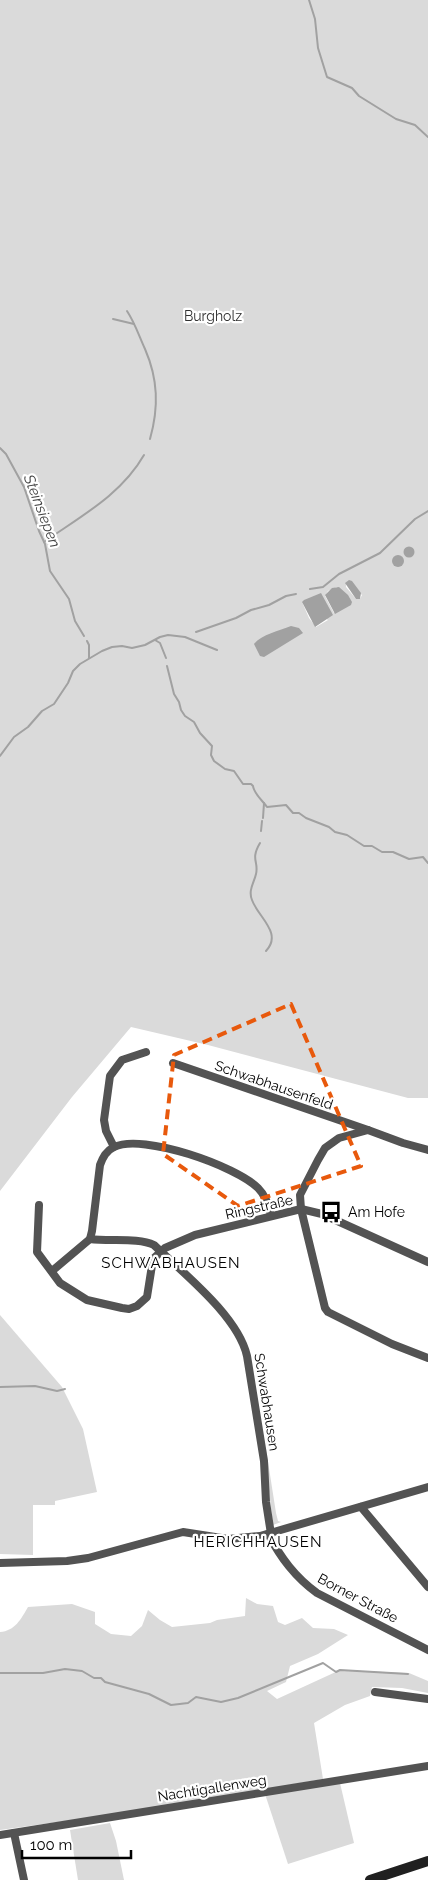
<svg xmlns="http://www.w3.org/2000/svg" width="428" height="1880" viewBox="0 0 428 1880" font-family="Raleway,sans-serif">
	<rect width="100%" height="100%" fill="#fff"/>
	<g fill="#dadada" fill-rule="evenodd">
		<path d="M0 0H428V1098H408L208 1045 131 1027 72 1097 0 1191ZM346 582 362 595 360 599H356L346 587ZM337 587 334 613 325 596 328 591ZM302 602 328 620 316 627 309 618Z"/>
		<polygon points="0,1315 62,1387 83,1429 97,1492 55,1501 55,1505 33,1505 33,1555 0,1554"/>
		<polygon points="264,1449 266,1449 276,1513 278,1521 281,1522 273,1525"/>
		<path d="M246 1598 257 1604 273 1606 278 1622 285 1625 302 1618 313 1628 334 1629 348 1635 318 1654 290 1666 286 1682 267 1691 277 1699 340 1670 409 1673 428 1681V1693L402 1688 372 1687 370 1696 345 1705 314 1723 323 1779 145 1810 0 1830V1632C15 1631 21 1619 28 1607L72 1604 95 1612V1624L111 1634 131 1636 142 1626 148 1610 160 1620 172 1627 210 1623 217 1620 245 1616Z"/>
		<polygon points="340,1783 354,1843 288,1864 265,1794"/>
		<polygon points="110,1823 116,1841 124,1880 78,1880 70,1830"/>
	</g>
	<g fill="#a1a1a1">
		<circle cx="409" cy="552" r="5.5"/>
		<circle cx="398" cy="561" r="6"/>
		<polygon points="349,580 352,581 361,593 360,599 356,599 345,583"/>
		<polygon points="339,587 348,595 352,602 351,605 335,614 325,595 332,588"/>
		<polygon points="321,593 333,615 315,627 302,602 304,600"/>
		<path d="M291 626 299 628 303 633 264 657 260 656 254 644C262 634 279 631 291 626Z"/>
	</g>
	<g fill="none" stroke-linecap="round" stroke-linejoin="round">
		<g stroke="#a1a1a1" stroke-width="2">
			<polyline points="309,0 315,19 318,48 327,77 352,88 359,96 396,119 415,125 428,137"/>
			<path d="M127 311C135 323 139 336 145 349 158 379 159 407 150 439"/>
			<polyline points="113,319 134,324"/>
			<polyline points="0,448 6,454 24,487 39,531 45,544 50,571 69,599 75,621 84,636"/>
			<path d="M44 542C81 516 121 495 144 455"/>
			<polyline points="310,589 323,587 339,574 380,553 415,519 428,511"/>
			<polyline points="196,632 236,618 251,610 269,605 286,596 296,594"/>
			<polyline points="155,640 160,643 166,658"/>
			<polyline points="87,641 89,645 89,658"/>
			<path d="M167 666 174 694 179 702 181 710 185 716 194 722 200 733 212 746 211 755 214 761 225 769 234 771 243 784H251L253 786C254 794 263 801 267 807L286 805 293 813H299L306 818 329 827 335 832 347 835 364 846H372L382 852H393L409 859 423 857 428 863"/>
			<polyline points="0,756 14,737 28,727 42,711 54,704 68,683 73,671 80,664 102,651 112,647 122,646 132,648 145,645 160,637 168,635 185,637 217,650"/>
			<polyline points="263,818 264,803"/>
			<polyline points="261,831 262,821"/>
			<path d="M260 843C250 860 259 861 256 874 254 883 248 890 252 900 258 917 283 933 266 951"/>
			<polyline points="0,1387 35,1386 57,1391 65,1389"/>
			<polyline points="0,1673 43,1673 65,1669 82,1671 94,1678 101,1678 105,1682 149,1694 171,1705 188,1703 196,1697 221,1702 238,1698 323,1663 336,1672 340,1670 408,1674"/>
		</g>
		<g stroke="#535353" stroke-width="8">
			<polyline points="173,1063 368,1130"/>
			<polyline points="114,1147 106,1131 104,1120 110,1076 122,1060 146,1052"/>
			<polyline points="428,1150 403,1143 368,1130 339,1138 325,1148 318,1160 300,1195 301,1209 325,1308 328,1312 392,1344 428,1358"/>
			<polyline points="39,1205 37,1252 60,1283 87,1300 122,1308 129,1309 137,1306 147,1297 153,1259 165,1248 195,1235 301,1209 322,1214 428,1262"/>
			<path d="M90 1239C109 1242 138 1237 154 1245 183 1273 238 1316 247 1356L264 1461 266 1502 271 1534"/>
			<path d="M52 1271 90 1239 92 1231 100 1165C103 1157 106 1151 114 1147 143 1133 236 1166 258 1188 266 1196 268 1205 271 1215"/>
			<polyline points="361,1507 428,1587"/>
			<path d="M268 1534C281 1558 295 1577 317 1593L428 1650"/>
			<polyline points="0,1563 67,1561 88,1558 183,1532 228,1539 260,1536 428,1487"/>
			<polyline points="375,1692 428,1699"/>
			<polyline points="14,1833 24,1880"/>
			<polyline points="0,1835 428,1766"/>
		</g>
		<polyline stroke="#202020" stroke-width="10" points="370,1880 428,1861"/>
	</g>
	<path fill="none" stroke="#e8590c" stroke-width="4" stroke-dasharray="10 6" stroke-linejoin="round" d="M291 1004 361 1166 238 1206 163 1154 174 1055Z"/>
	<defs>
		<g id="bus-bare" transform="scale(1.725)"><path d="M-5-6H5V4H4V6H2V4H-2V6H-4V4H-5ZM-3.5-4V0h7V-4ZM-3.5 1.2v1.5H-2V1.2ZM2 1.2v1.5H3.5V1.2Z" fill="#000" stroke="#fff" stroke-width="2.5" paint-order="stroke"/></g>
	</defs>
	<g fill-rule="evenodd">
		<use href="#bus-bare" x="331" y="1212"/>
	</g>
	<g text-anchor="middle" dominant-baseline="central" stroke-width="4.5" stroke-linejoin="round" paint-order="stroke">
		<g font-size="14" fill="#313131" stroke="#fff">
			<text x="213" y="316">Burgholz</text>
		</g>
		<g font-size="14" fill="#000" stroke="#fff">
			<text transform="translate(274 1085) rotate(19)">Schwabhausenfeld</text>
			<text transform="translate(259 1207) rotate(-13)">Ringstraße</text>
			<text transform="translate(267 1402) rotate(81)">Schwabhausen</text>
			<text transform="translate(358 1598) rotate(28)">Borner Straße</text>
			<text transform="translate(212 1788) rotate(-9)">Nachtigallenweg</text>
		</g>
		<g font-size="14" fill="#000" stroke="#fff" text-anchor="start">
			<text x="348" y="1212">Am Hofe</text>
		</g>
		<g font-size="15" font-style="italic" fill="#424242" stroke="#fff">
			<text transform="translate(42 511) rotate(69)">Steinsiepen</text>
		</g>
		<g font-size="15" letter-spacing="1" fill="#000" stroke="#fff">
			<text x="171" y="1263">SCHWABHAUSEN</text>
			<text x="258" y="1542">HERICHHAUSEN</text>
		</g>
	</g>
	<path d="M22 1850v8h109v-8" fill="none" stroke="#000000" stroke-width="2.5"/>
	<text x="30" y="1850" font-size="15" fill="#000000" stroke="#ffffff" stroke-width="4" paint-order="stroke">100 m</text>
</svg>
